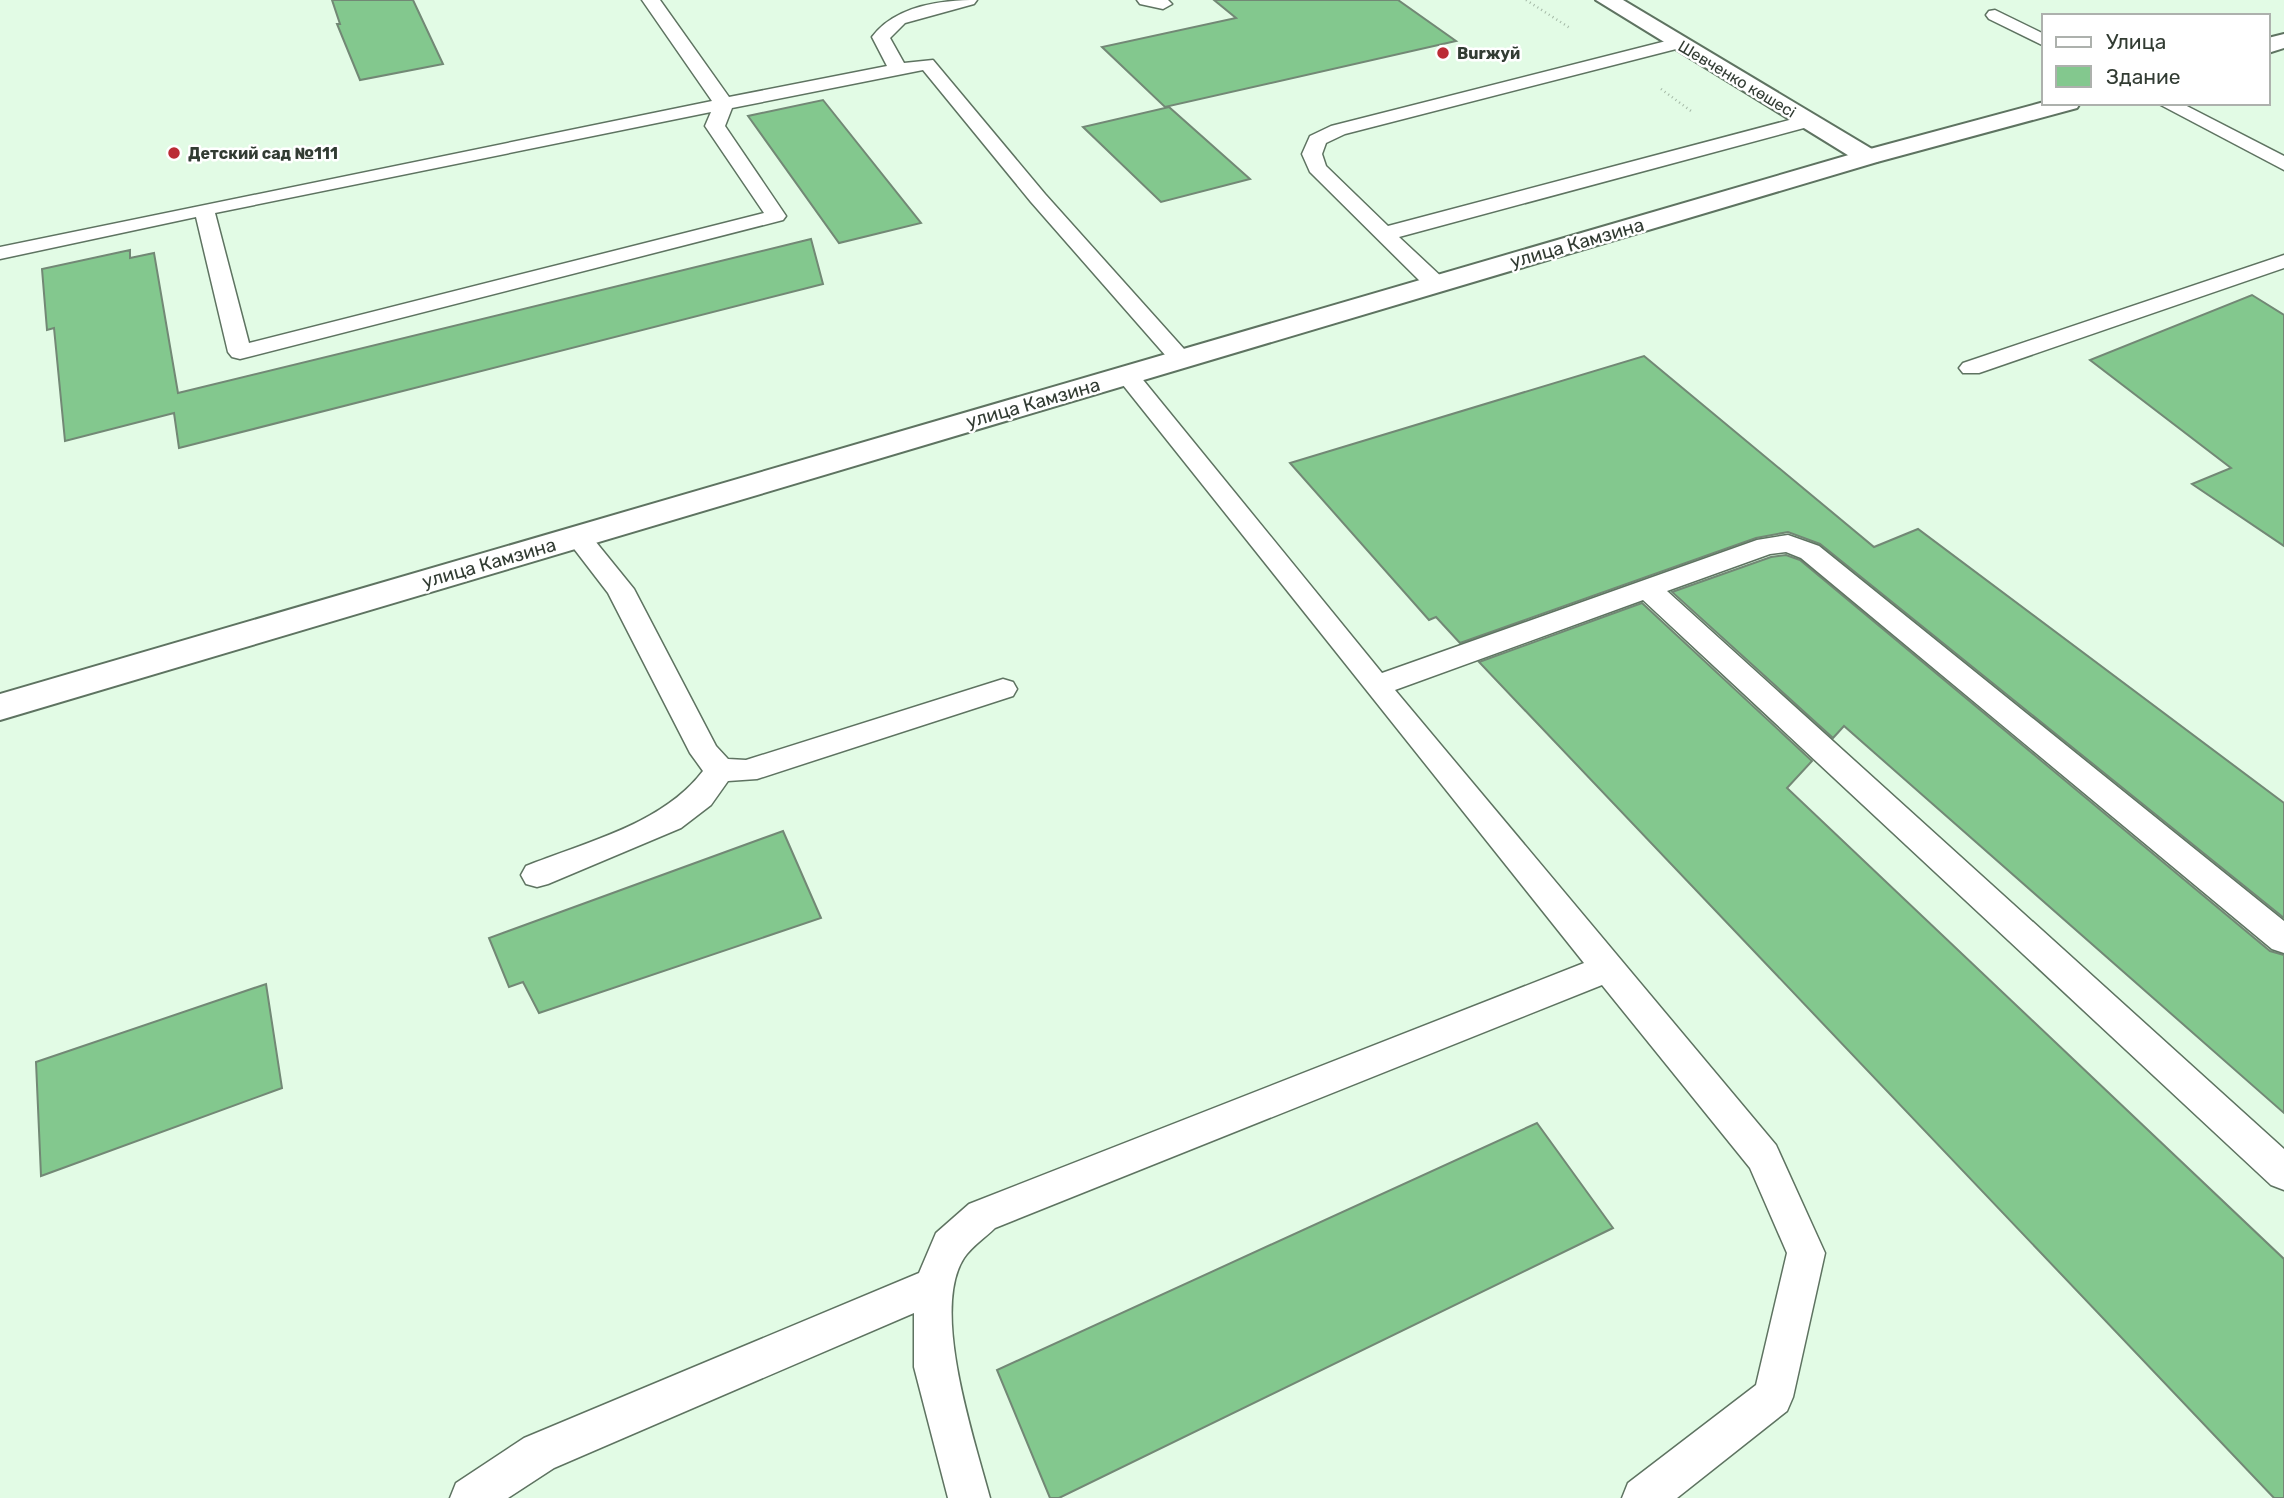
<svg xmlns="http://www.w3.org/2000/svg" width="2284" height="1498" viewBox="0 0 2284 1498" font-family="Rubik,sans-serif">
	<rect width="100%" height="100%" fill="#e2fbe5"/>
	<g fill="#83c88e" stroke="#728875" stroke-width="2">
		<polygon points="332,0 413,0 443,64 360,80 337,24 340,24"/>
		<polygon points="1214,0 1398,0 1456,41 1165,107 1102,47 1236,18"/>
		<polygon points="823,100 921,223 839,243 748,116"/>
		<polygon points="1169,107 1250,179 1161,202 1083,127"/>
		<polygon points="811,239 823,284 179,448 174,413 65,441 54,328 47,330 42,269 130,250 130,258 154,253 178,393"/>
		<polygon points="2252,295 2284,315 2284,546 2192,484 2231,468 2090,360"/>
		<polygon points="1644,356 1874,547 1918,529 2284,803 2284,918 1820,544 1788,532 1756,538 1460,643 1436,617 1429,620 1290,463"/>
		<polygon points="1786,555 1800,560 2270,951 2284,955 2284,1113 1844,726 1833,738 1672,592 1771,557"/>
		<polygon points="1642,603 1812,761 1787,788 2284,1259 2284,1498 2274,1498 1479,662"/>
		<polygon points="783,831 821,918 539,1013 523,982 509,987 489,938"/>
		<polygon points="266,984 282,1088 41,1176 36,1062"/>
		<polygon points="1537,1123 1613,1228 1059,1498 1050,1498 997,1370"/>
	</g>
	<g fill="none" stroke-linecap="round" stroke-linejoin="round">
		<g stroke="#5e7361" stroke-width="3">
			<g id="service">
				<path d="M642 0H660L729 97 887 66 872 37C895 6 940 0 977 0L974 4 905 23 890 38 904 63 933 60 1045 194 1193 359 1189 364H1173L1031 202 923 70 732 108 725 126 786 216 783 220 240 359 232 357 228 352 196 217 0 259V247L712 101ZM711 112 705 126 764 213 249 343 215 213Z"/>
				<polygon points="1137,0 1168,0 1172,4 1163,9 1140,4"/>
				<polygon points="1995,10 2044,34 2044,46 1989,19 1986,15 1989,11"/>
				<polygon points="1678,38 1687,43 1684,47 1345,134 1326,143 1322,154 1326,166 1388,226 1808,115 1818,121 1815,125 1399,237 1445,280 1448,285 1445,290 1429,290 1310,172 1302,154 1310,136 1331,126"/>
				<polygon points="2157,103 2181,103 2284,156 2284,170"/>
				<polygon points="2284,255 2284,268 1979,373 1963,373 1959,368 1963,363"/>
				<path d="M1127 368 1135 370 1382 673 1757 540 1788 535 1819 546 2284 921V953L2272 949 1801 558 1786 552 1770 554 1667 591 2284 1149V1190L2271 1185 1643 600 1395 690 1776 1145 1825 1253 1793 1397 1787 1411 1677 1498H1622L1628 1483 1756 1385 1787 1253 1750 1168 1602 985 995 1228C986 1237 971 1247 964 1258 930 1310 975 1441 990 1498H948L914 1367V1313L554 1468 508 1498H450L456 1483 524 1438 919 1273 936 1233 969 1204 1584 963 1119 380 1115 375 1119 370Z"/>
				<path d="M578 529 587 531 634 589 716 746 728 759 746 760 1003 679 1013 682 1017 689 1013 696 757 779 728 781 711 805 681 828 548 884 537 887 526 884 521 875 526 866C586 842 663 824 703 771L690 753 608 593 565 537 569 531Z"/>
			</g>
		</g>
		<g stroke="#5e7361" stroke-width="4">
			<polygon id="tertiary" points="1596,0 1623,0 1877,152 1881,157 1877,162 1859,162"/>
		</g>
		<g stroke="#5e7361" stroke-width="4">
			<g id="secondary">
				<polygon points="2284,34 2284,48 2268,53 2268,38"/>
				<polygon points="2044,102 2080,103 2077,108 1877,162 0,720 0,694 1859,152"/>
			</g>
		</g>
		<g stroke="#a4b8a6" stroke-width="2.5" stroke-dasharray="1 3.5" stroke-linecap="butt">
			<polyline points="1526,0 1570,28"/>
			<polyline points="1661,89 1691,111"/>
		</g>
		<use href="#service" fill="#fff" fill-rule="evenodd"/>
		<use href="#tertiary" fill="#fff" fill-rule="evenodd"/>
		<use href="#secondary" fill="#fff" fill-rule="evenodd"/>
	</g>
	<g fill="#bb2b35" stroke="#fff" stroke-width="2.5">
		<circle cx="1443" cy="53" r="7"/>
		<circle cx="174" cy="153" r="7"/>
	</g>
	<g text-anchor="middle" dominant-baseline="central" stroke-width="5" stroke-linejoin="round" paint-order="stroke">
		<g font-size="16" font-weight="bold" fill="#323c33" stroke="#fff" text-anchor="start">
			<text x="1457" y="53">Burжуй</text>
			<text x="188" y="153">Детский сад №111</text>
		</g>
		<g font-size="16" fill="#323c33" stroke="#fff">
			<text transform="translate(1737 79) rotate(31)">Шевченко көшесі</text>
		</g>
		<g font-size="19" fill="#323c33" stroke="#fff">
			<text transform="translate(1577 243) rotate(-16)">улица Камзина</text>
			<text transform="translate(1033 403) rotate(-16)">улица Камзина</text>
			<text transform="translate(489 563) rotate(-16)">улица Камзина</text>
		</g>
	</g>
	<rect x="2042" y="14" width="228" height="91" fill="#ffffff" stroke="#adb1ad" stroke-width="2"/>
	<rect x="2056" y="37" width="35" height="10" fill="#ffffff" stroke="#adb1ad" stroke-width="2"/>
	<text x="2106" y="49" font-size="21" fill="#323c33">Улица</text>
	<rect x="2056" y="66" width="35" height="21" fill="#83c88e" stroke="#adb1ad" stroke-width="2"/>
	<text x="2106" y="84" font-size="21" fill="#323c33">Здание</text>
</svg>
